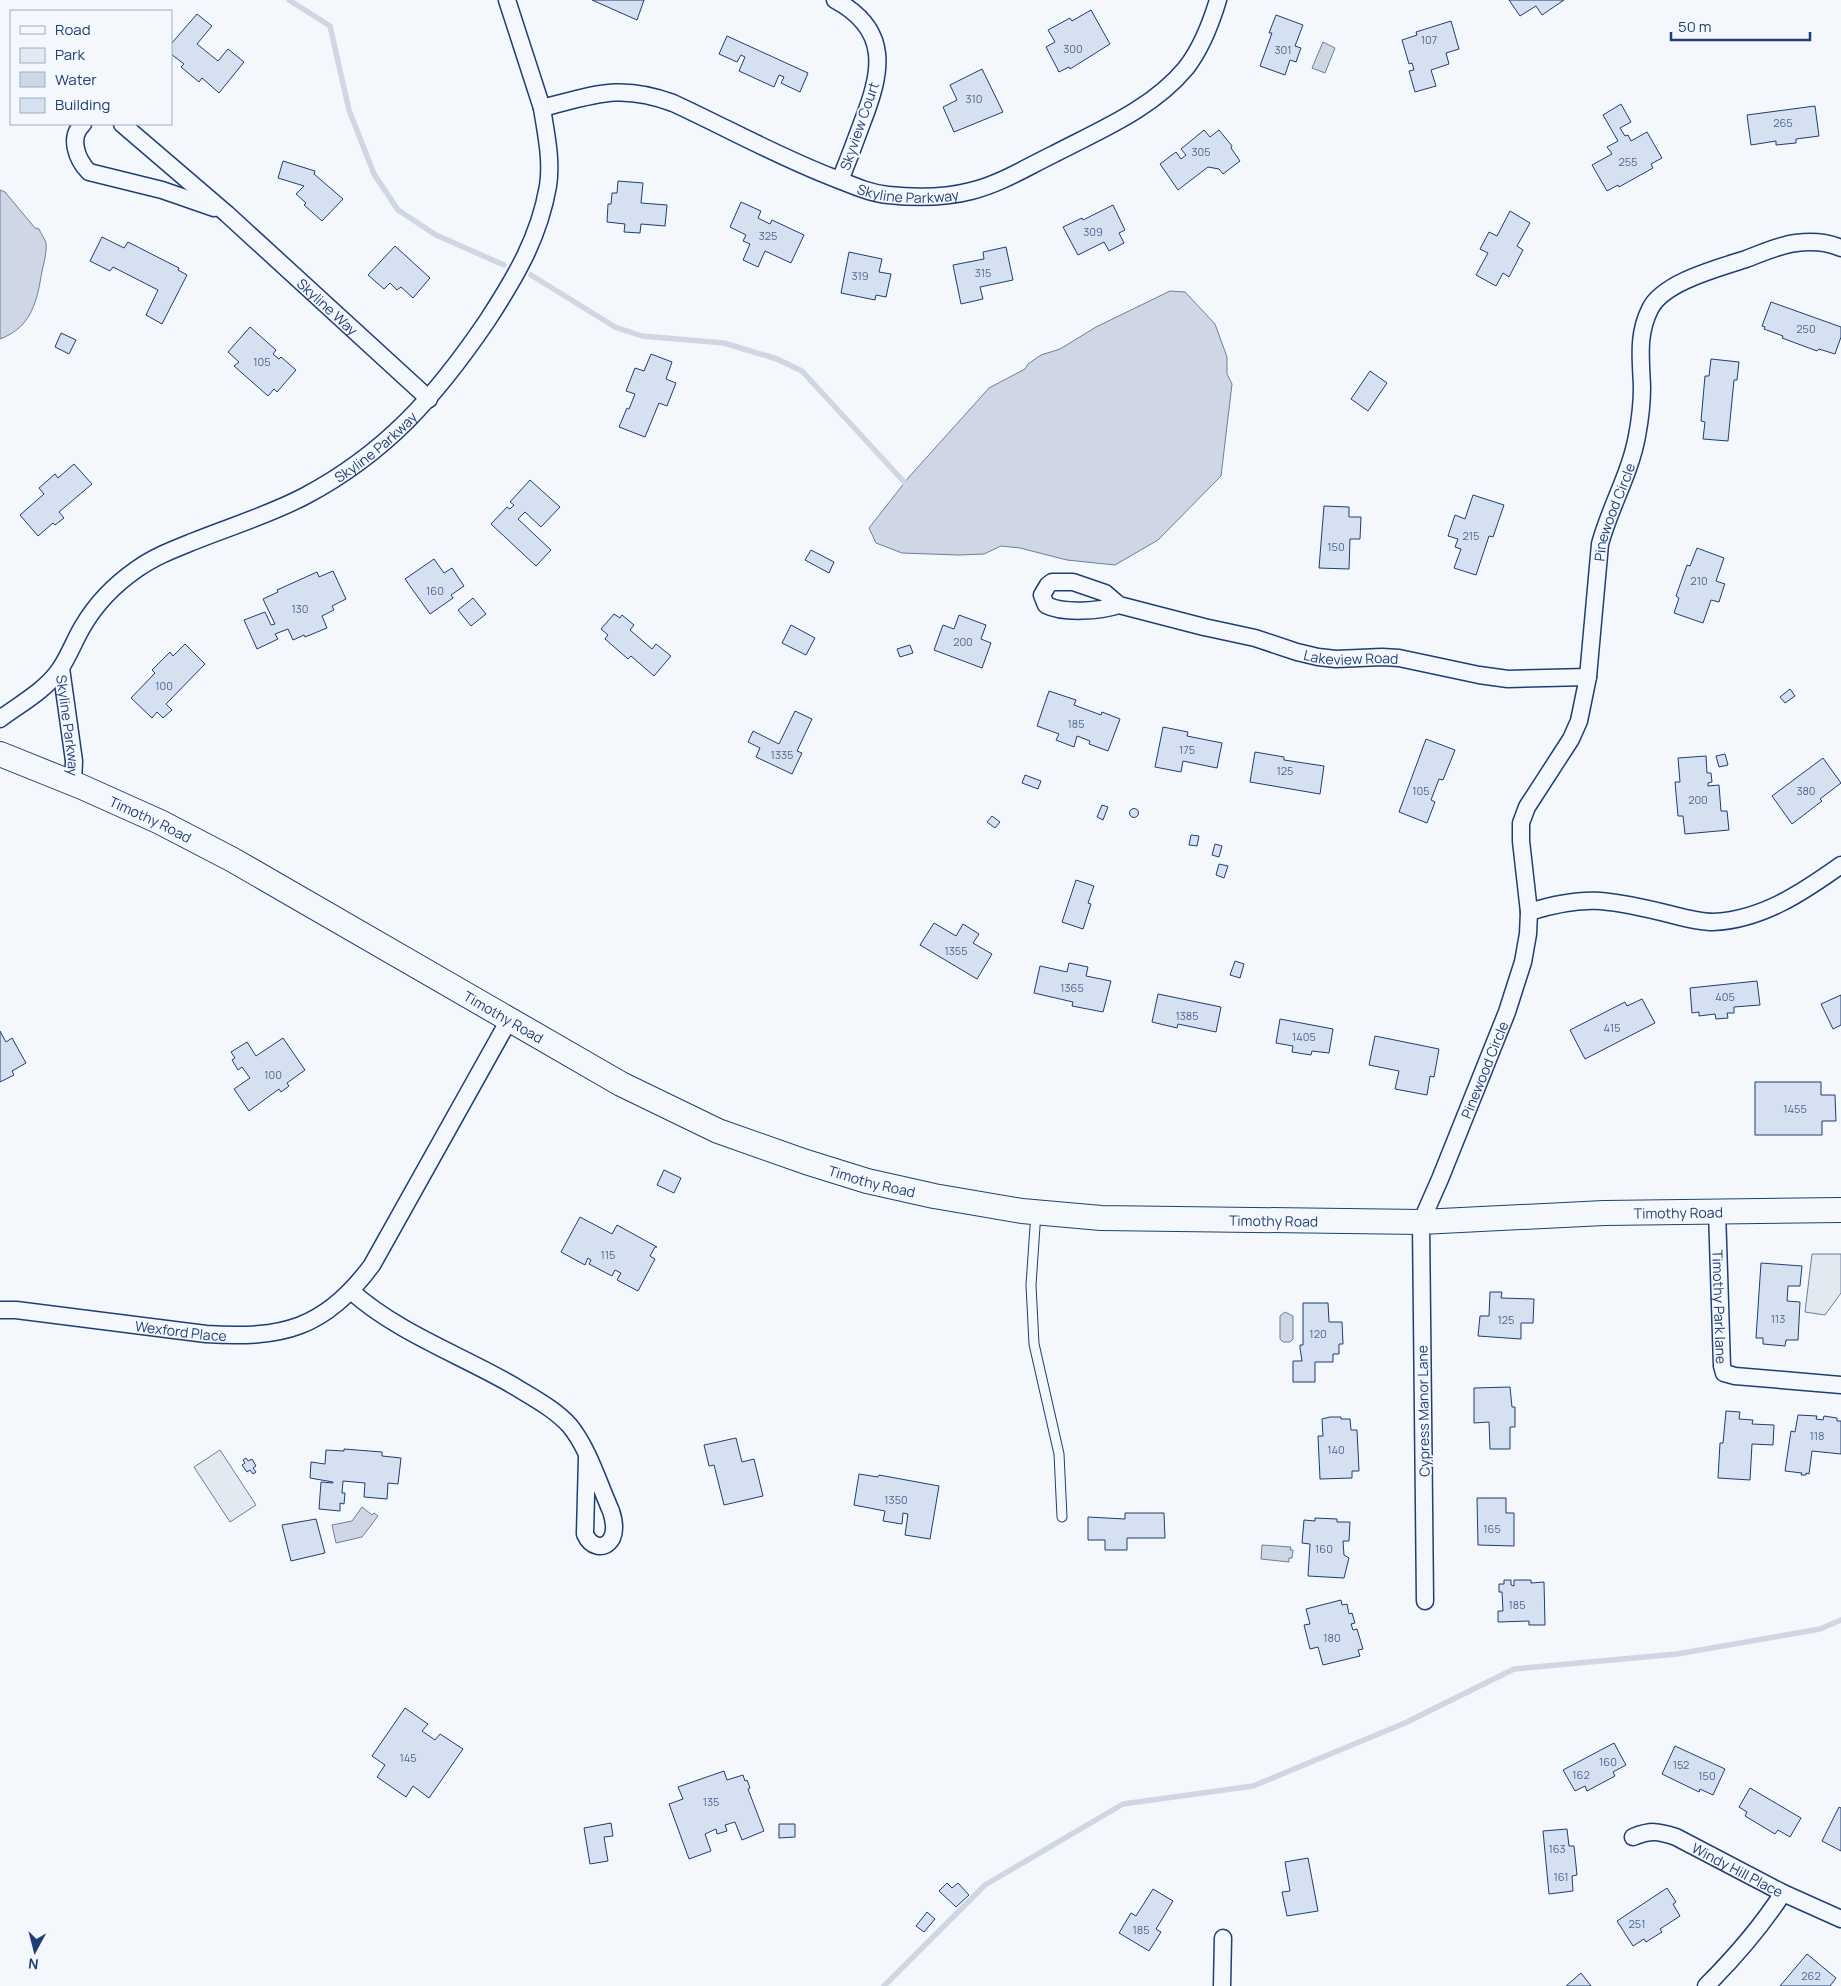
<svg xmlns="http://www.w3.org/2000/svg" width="1841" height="1986" viewBox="0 0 1841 1986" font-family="Manrope,sans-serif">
	<rect width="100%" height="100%" fill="#f4f7fb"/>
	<g fill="#e3e9f0" stroke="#687fa3">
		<polygon points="1812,1254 1841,1254 1841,1293 1825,1315 1805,1312"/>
		<polygon points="220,1450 256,1505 230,1522 194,1467"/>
	</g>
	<g fill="#cfd7e4" stroke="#687fa3">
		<polygon points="1323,42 1335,48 1325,73 1312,68"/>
		<path d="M0 190 5 192 35 228 39 229C41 234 45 239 46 243 47 251 44 263 42 271 37 301 32 327 0 339Z"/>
		<polygon points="1170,291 1185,292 1215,324 1227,357 1227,374 1232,384 1221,476 1158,540 1115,565 1067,560 1020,548 1001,546 984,554 959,555 902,553 876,543 869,528 909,477 989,388 1025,369 1028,364 1041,355 1060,349 1096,327"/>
		<polygon points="1285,1312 1293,1316 1293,1339 1290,1342 1283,1342 1280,1339 1280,1316"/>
		<polygon points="362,1507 372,1515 374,1513 378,1516 362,1537 336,1543 332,1525 352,1521"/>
		<polygon points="1262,1545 1291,1547 1290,1550 1293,1550 1292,1558 1289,1558 1289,1562 1261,1559"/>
	</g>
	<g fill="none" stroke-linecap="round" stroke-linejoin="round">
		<g stroke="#cfd7e4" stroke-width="5.5">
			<polyline points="289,0 330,26 349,110 374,174 398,210 436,235 504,265"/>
			<polyline points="531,275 615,327 642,336 724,343 777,359 802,371 905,483"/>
			<polyline points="884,1986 985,1885 1123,1804 1253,1786 1405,1723 1514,1669 1677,1654 1820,1629 1841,1620"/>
		</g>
	</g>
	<g fill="#d5e0f0" stroke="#1d3f73">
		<polygon points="592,0 644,0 637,20"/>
		<polygon points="1509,0 1564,0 1542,15 1536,6 1520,16"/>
		<polygon points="1091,10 1110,44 1070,69 1069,67 1059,72 1046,47 1055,42 1048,30 1070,18 1072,21"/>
		<polygon points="197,14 212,26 197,44 218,61 228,49 244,62 219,93 202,78 199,82 181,67 184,64 171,54 171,44"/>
		<polygon points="1276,15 1303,25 1295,46 1301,48 1296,62 1290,60 1285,75 1260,66 1272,33 1269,33"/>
		<polygon points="1451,21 1459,49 1446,53 1449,64 1431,70 1436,86 1415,92 1409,71 1414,70 1412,63 1409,64 1402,40 1417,35 1416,32"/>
		<polygon points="727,36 808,73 800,92 781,83 784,77 779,75 774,87 739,71 745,57 741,55 737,62 719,54"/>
		<polygon points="982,69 1003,112 954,132 943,107 957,100 950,85"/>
		<polygon points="1621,104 1631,122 1620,128 1625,136 1628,135 1631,141 1647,132 1662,158 1651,164 1653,168 1619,187 1618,185 1607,191 1592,165 1612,154 1607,147 1618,141 1603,115"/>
		<polygon points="1815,106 1819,136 1796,139 1796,143 1776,145 1776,141 1751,145 1747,115"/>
		<polygon points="1204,130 1210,137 1219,130 1232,146 1231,148 1240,161 1223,174 1219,169 1208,167 1178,190 1160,164 1176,152 1181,159 1186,155 1181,149"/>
		<polygon points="283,161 315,171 314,174 343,199 322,221 304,205 306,203 296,194 304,186 278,178"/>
		<polygon points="618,181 643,183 641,203 667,205 665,226 641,224 640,233 624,232 625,224 607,222 608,204 611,204 612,193 617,193"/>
		<polygon points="741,202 761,211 758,218 770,224 772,220 804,235 791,263 765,251 758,267 743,260 750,244 743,241 746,235 730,227"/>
		<polygon points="1113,205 1125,230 1119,233 1124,243 1109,251 1104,242 1078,255 1063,227 1082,218 1083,220"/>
		<polygon points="1510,211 1530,223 1517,246 1523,250 1509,277 1503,273 1496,286 1476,275 1488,253 1480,249 1489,232 1497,236"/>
		<polygon points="102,237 124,248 128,242 179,268 178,270 187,275 162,324 146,315 158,290 113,267 110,271 90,261"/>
		<polygon points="395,246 430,278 413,298 401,287 397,290 390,283 384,289 368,275"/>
		<polygon points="1006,247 1013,280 980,287 983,299 961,304 953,265 984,259 983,252"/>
		<polygon points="849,252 882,259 879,272 891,274 886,297 876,295 875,300 841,293"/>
		<polygon points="1771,302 1841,327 1841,337 1835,354 1819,349 1817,351 1782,338 1783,336 1764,329 1765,327 1762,326"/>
		<polygon points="250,327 276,350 273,354 279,359 281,357 296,370 277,392 274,389 268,396 234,366 239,362 228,352"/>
		<polygon points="61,333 76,340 69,354 55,347"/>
		<polygon points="651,354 672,362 666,379 676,383 667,406 659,403 645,437 619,427 627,408 629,409 635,394 626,391 635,368 644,371"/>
		<polygon points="1711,359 1739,362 1737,380 1734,380 1728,441 1703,439 1705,422 1701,421 1705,376 1709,376"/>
		<polygon points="1370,371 1387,383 1368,411 1351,399"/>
		<polygon points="74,464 92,484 59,512 64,518 55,525 53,523 38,536 20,515 44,494 39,488 55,474 58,478"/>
		<polygon points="530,480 560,507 541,527 525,512 518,519 551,550 536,566 491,524 507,507 510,509 514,505 510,502"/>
		<polygon points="1473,495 1504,505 1493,537 1489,536 1476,575 1454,568 1461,549 1455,547 1458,539 1448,536 1455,515 1465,519"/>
		<polygon points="1324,506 1349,507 1349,517 1361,517 1360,539 1350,539 1349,569 1319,568"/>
		<polygon points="1697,548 1724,558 1716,581 1725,584 1724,586 1719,602 1711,600 1703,623 1674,613 1679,598 1676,596 1687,565 1690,566"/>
		<polygon points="811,550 834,562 829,573 805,560"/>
		<polygon points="434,559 444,573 452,568 464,586 451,595 453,598 430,614 405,579"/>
		<polygon points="333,571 346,599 332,606 334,610 322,616 327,628 305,637 304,635 293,640 288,629 275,634 278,639 257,649 244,620 265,612 271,625 275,624 263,599 278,592 277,590 317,572 319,577"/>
		<polygon points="473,598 486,614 471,626 458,610"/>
		<polygon points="614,614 620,618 622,615 634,625 630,630 652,649 656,644 671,656 654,676 631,656 628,659 605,639 608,635 601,629"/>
		<polygon points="959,615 986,625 981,639 991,643 982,668 934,650 943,625 954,629"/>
		<polygon points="791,625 815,638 806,655 782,643"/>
		<polygon points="185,644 205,664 166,704 172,710 163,718 157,712 152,718 131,698 155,673 152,670 170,652 173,656"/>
		<polygon points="910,645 913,653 900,657 897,649"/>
		<polygon points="1790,689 1795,696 1785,703 1780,697"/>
		<polygon points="1049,691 1076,700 1074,705 1101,715 1102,712 1120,719 1108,751 1089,744 1090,741 1077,736 1074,747 1056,740 1059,734 1037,726"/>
		<polygon points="795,711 812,719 797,751 802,753 792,774 756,757 760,748 748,742 753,731 779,744"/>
		<polygon points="1163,727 1188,732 1187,736 1222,743 1217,768 1183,761 1181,772 1155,767"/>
		<polygon points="1426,739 1455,750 1443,780 1439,779 1431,800 1435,802 1427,823 1399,812"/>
		<polygon points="1255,752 1284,757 1284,760 1324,766 1320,794 1250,782"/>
		<polygon points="1725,754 1728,765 1719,767 1716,756"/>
		<polygon points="1706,756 1707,773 1711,773 1712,782 1708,783 1708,786 1719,785 1721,811 1727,811 1729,830 1685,834 1683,816 1678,816 1675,782 1680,782 1678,758"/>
		<polygon points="1823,758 1841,783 1820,799 1822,801 1792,824 1772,796"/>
		<polygon points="1025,775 1041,781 1038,789 1022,783"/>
		<polygon points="1102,805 1108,807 1103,820 1097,817"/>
		<circle cx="1134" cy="813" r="4.5"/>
		<polygon points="992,816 1000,822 995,828 987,822"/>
		<polygon points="1191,835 1199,836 1197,846 1189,845"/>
		<polygon points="1215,844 1222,846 1219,857 1212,855"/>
		<polygon points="1219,864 1228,866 1224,878 1216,875"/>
		<polygon points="1076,880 1094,886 1088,903 1091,904 1083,929 1062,922"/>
		<polygon points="934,923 956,936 963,924 979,934 973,943 992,954 977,979 920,945"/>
		<polygon points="1235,961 1244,964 1240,978 1230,975"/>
		<polygon points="1069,963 1088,967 1086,976 1111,981 1103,1012 1072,1006 1073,1002 1034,993 1040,966 1067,972"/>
		<polygon points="1757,981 1760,1005 1734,1007 1734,1013 1727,1013 1728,1018 1716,1019 1715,1014 1699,1016 1699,1012 1692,1013 1690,988"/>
		<polygon points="1158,994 1221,1007 1216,1032 1178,1024 1177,1028 1152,1022"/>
		<polygon points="1841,995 1841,1025 1833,1029 1821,1004"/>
		<polygon points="1642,999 1655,1023 1585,1059 1570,1030 1625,1002 1627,1006"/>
		<polygon points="1280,1019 1333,1029 1329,1053 1312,1051 1311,1055 1292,1052 1293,1046 1276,1043"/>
		<polygon points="0,1031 6,1042 12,1038 26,1063 12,1071 14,1075 0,1082"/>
		<polygon points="1375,1036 1439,1049 1434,1077 1430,1076 1427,1095 1395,1089 1399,1071 1369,1065"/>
		<polygon points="283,1038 305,1070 287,1083 289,1086 281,1092 279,1089 249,1111 234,1089 250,1078 242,1067 238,1070 232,1060 235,1058 231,1052 247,1042 256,1056"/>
		<polygon points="1755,1082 1821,1082 1821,1095 1835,1095 1836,1121 1822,1121 1822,1135 1755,1135"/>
		<polygon points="664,1170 681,1178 674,1193 657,1185"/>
		<polygon points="580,1217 612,1234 617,1225 657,1247 655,1247 650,1256 655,1259 638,1291 617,1280 621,1273 615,1270 612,1276 589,1264 591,1260 588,1258 585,1265 561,1252"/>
		<polygon points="1761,1263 1802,1266 1800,1286 1788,1286 1787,1301 1800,1302 1798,1340 1786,1340 1785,1346 1763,1344 1763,1338 1756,1338"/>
		<polygon points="1490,1292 1502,1292 1501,1298 1534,1299 1533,1323 1521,1323 1521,1339 1478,1336 1480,1316 1489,1316"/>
		<polygon points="1303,1303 1328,1303 1329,1322 1342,1322 1343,1344 1339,1344 1339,1354 1333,1354 1333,1362 1315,1362 1315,1382 1293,1382 1293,1361 1302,1361 1300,1348 1300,1345 1303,1345"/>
		<polygon points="1510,1387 1512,1407 1515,1407 1515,1427 1510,1427 1510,1449 1490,1449 1489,1422 1474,1423 1474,1388"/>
		<polygon points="1726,1411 1740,1412 1739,1419 1753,1420 1752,1424 1774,1425 1773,1445 1752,1444 1750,1480 1718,1478 1720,1443 1723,1443"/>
		<polygon points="1798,1415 1817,1416 1816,1419 1823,1420 1824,1416 1837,1418 1837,1421 1841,1421 1841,1454 1812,1451 1809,1474 1806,1473 1806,1475 1801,1475 1802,1473 1785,1471 1791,1431 1795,1432"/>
		<polygon points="1330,1417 1341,1417 1341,1419 1350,1419 1351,1430 1357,1430 1359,1471 1352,1471 1352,1478 1320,1479 1318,1436 1323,1436 1322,1419"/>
		<polygon points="736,1438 742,1462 754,1459 763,1496 724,1505 714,1465 709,1466 704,1445"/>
		<polygon points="344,1449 382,1452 382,1456 401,1458 398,1484 388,1483 387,1499 364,1497 365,1483 343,1481 342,1493 345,1493 344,1504 340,1503 340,1511 319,1509 321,1482 333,1483 333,1482 310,1478 311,1462 325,1464 326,1450 344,1451"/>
		<polygon points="246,1458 248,1461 252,1459 256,1466 253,1468 256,1472 253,1474 250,1470 247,1472 242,1465 245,1463 243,1460"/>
		<polygon points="859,1474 878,1477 879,1475 939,1486 930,1539 905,1535 908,1514 903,1513 902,1524 883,1521 885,1511 854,1505"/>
		<polygon points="1477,1498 1506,1498 1506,1513 1514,1513 1514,1546 1478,1545"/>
		<polygon points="1125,1513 1164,1513 1165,1538 1127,1538 1127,1550 1105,1550 1105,1540 1088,1540 1088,1517 1125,1519"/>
		<polygon points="1315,1518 1337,1519 1337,1522 1350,1522 1349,1541 1343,1541 1344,1555 1349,1558 1344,1578 1308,1576 1310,1544 1302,1543 1304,1520 1315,1521"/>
		<polygon points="316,1519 325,1553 291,1561 282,1525"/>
		<polygon points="1504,1580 1511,1580 1511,1585 1514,1586 1514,1580 1531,1580 1531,1583 1544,1582 1545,1625 1529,1625 1529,1621 1498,1622 1498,1611 1503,1611 1502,1592 1499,1592 1499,1584 1504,1584"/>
		<polygon points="1341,1600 1342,1605 1347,1604 1349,1614 1352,1613 1355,1623 1351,1624 1353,1630 1357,1629 1363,1649 1358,1650 1360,1656 1323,1665 1318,1647 1310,1649 1304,1625 1310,1624 1306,1609"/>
		<polygon points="405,1708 428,1724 422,1731 435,1740 440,1734 463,1749 429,1798 413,1786 406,1797 377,1777 385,1765 372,1756"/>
		<polygon points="1614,1743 1626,1765 1613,1772 1615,1776 1587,1791 1585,1786 1575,1791 1563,1770"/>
		<polygon points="1675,1746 1725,1769 1713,1795 1700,1789 1699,1792 1662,1774"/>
		<polygon points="724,1771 727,1780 743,1775 745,1781 747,1780 750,1788 748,1789 764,1831 742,1840 735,1822 725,1825 727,1831 717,1834 716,1829 705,1834 711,1851 689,1859 669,1804 683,1799 678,1787"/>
		<polygon points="1750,1788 1801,1818 1790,1837 1778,1830 1775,1834 1745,1816 1747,1812 1739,1807"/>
		<polygon points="1839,1807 1841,1808 1841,1851 1822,1841"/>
		<polygon points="611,1823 613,1836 604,1837 608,1861 590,1864 584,1828"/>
		<polygon points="779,1824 795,1824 795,1837 779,1838"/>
		<polygon points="1567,1829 1569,1846 1574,1846 1577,1875 1572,1876 1573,1891 1549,1894 1543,1831"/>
		<polygon points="1308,1858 1318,1911 1287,1916 1282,1892 1290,1891 1285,1862"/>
		<polygon points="947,1883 952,1888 958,1883 969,1895 956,1907 939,1891"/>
		<polygon points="1667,1888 1676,1902 1673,1904 1680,1916 1660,1929 1662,1932 1646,1942 1644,1939 1633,1946 1617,1921"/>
		<polygon points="1153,1889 1173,1901 1156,1929 1161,1932 1149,1951 1119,1933 1131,1913 1136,1916"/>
		<polygon points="927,1912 935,1919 924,1932 916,1926"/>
		<polygon points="1807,1954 1836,1978 1830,1986 1780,1986"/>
		<polygon points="1581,1973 1591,1986 1566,1986"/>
	</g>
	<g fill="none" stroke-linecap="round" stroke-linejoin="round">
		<g stroke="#1d3f73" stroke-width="11">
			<polyline id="service" points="1036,1212 1031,1285 1034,1344 1059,1454 1062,1517"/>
		</g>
		<g stroke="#1d3f73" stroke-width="19">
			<g id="minor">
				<path id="s1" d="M507 0 542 108C594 95 620 83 673 103 727 128 779 157 834 178 852 185 869 193 888 195 916 198 944 198 971 191 1000 184 1027 167 1054 154 1100 130 1152 109 1186 68 1201 49 1211 23 1218 0"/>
				<path d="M835 0C891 30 882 72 862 123 855 142 848 161 840 180"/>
				<path d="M83 124C68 137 77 160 89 172L162 190 214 208"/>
				<path id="s2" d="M122 124 227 214 429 399"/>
				<path id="s3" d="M1119 605C1100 611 1064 614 1046 605L1042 595 1048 585 1052 582H1073L1105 593 1119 605 1204 627 1255 638 1297 652 1318 657 1336 659 1382 657 1399 658 1479 675 1508 679 1588 677"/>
				<path id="s4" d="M61 668 74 761 73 783"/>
				<path id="s5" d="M0 719C20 704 46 690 60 669 69 656 75 639 83 626 97 602 114 585 137 569 154 557 172 550 192 542 229 527 269 515 305 496 386 453 436 396 487 321 515 278 539 238 548 186 552 160 546 134 542 108"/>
				<path d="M1529 912C1583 895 1607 899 1661 912 1678 916 1696 922 1713 922 1762 920 1803 892 1841 865"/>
				<path id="s6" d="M1717 1211 1722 1366 1724 1373 1735 1376 1841 1385"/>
				<path d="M351 1291C398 1333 461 1355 514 1386 533 1398 555 1409 570 1426 588 1448 599 1484 611 1511 614 1520 616 1529 612 1538 604 1552 590 1546 585 1534L587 1457"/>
				<path id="s7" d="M0 1310H16L206 1334C282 1339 325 1329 372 1265L509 1020"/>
				<path id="s8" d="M1425 1601 1421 1222 1440 1179 1507 1012 1523 962 1528 934 1529 912 1521 841V823L1527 807 1571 739 1579 721 1588 677 1600 544C1610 507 1630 474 1637 436 1640 420 1642 404 1642 387 1641 359 1637 335 1650 309 1663 282 1719 268 1746 259 1762 253 1779 245 1796 243 1812 241 1827 242 1841 248"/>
				<path id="s9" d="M1633 1837C1651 1830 1658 1831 1676 1837L1783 1893 1841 1919"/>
				<polyline points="1222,1986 1223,1938"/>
				<path d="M1706 1986C1735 1957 1761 1927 1783 1893"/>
			</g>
		</g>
		<g stroke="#1d3f73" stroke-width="26">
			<g id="secondary">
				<path id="s10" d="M0 754 82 787 160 822 233 860 621 1084 718 1131 806 1162 867 1181 934 1196 1022 1211 1101 1218 1421 1222 1604 1213 1841 1210"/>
			</g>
		</g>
		<use href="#service" stroke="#f4f7fb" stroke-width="9"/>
		<use href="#minor" stroke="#f4f7fb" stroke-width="16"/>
		<use href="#secondary" stroke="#f4f7fb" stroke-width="24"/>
	</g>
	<g text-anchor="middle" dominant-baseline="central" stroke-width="4" stroke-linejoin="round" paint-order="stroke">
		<g font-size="11" fill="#4b6792">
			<text x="1429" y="39">107</text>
			<text x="1073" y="48">300</text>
			<text x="1283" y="49">301</text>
			<text x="974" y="98">310</text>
			<text x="1783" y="122">265</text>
			<text x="1201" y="151">305</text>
			<text x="1628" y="161">255</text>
			<text x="1093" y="231">309</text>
			<text x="768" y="235">325</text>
			<text x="983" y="272">315</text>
			<text x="860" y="275">319</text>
			<text x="1806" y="328">250</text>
			<text x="262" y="361">105</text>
			<text x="1471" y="535">215</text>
			<text x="1336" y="546">150</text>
			<text x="1699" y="580">210</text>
			<text x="435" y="590">160</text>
			<text x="300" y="608">130</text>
			<text x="963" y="641">200</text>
			<text x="164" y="685">100</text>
			<text x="1076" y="723">185</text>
			<text x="1187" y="749">175</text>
			<text x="782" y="754">1335</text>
			<text x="1285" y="770">125</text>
			<text x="1421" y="790">105</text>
			<text x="1806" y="790">380</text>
			<text x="1698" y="799">200</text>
			<text x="956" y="950">1355</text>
			<text x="1072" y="987">1365</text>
			<text x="1725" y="996">405</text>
			<text x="1187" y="1015">1385</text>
			<text x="1612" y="1027">415</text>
			<text x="1304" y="1036">1405</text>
			<text x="273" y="1074">100</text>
			<text x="1795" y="1108">1455</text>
			<text x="608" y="1254">115</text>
			<text x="1778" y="1318">113</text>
			<text x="1506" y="1319">125</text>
			<text x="1318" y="1333">120</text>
			<text x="1817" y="1435">118</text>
			<text x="1336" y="1449">140</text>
			<text x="896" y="1499">1350</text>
			<text x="1492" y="1528">165</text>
			<text x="1324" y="1548">160</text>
			<text x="1517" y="1604">185</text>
			<text x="1332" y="1637">180</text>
			<text x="408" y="1757">145</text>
			<text x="1608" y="1761">160</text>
			<text x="1681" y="1764">152</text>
			<text x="1581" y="1774">162</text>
			<text x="1707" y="1775">150</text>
			<text x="711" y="1801">135</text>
			<text x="1557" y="1848">163</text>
			<text x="1561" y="1876">161</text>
			<text x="1637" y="1923">251</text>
			<text x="1141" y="1929">185</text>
			<text x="1811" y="1975">262</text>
		</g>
		<g font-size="14" fill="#1d3f73" stroke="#f4f7fb">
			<text transform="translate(859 126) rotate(-71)">Skyview Court</text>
			<text stroke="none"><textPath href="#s1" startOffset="502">Skyline Parkway</textPath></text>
			<text stroke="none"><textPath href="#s2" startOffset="275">Skyline Way</textPath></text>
			<text stroke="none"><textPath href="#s5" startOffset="476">Skyline Parkway</textPath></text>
			<text stroke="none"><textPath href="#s8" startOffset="1129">Pinewood Circle</textPath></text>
			<text stroke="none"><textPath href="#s3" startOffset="414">Lakeview Road</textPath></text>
			<text stroke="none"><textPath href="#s4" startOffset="58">Skyline Parkway</textPath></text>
			<text stroke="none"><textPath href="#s10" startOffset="164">Timothy Road</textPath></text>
			<text stroke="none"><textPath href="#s10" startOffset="569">Timothy Road</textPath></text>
			<text stroke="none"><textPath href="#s8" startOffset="544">Pinewood Circle</textPath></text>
			<text stroke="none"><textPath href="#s10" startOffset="974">Timothy Road</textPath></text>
			<text stroke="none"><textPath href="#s10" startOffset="1784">Timothy Road</textPath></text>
			<text stroke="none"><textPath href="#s10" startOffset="1379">Timothy Road</textPath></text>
			<text stroke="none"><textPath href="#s6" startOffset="96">Timothy Park lane</textPath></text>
			<text stroke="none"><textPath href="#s7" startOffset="182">Wexford Place</textPath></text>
			<text transform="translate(1423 1411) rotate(-91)">Cypress Manor Lane</text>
			<text stroke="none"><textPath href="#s9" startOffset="114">Windy Hill Place</textPath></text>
		</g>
	</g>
	<rect x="10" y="10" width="162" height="115" fill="#f4f7fb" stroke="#9eadc5"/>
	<rect x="20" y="26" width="25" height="8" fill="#f4f7fb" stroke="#9eadc5"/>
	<text x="55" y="35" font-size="15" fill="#1d3f73">Road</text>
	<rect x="20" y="48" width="25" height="15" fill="#e3e9f0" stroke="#9eadc5"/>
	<text x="55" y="60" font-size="15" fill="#1d3f73">Park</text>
	<rect x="20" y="72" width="25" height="15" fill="#cfd7e4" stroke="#9eadc5"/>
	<text x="55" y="85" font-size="15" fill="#1d3f73">Water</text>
	<rect x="20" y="98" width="25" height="15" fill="#d5e0f0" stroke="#9eadc5"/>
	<text x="55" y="110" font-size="15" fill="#1d3f73">Building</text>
	<g transform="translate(35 1951) rotate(187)" stroke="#f4f7fb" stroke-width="4" paint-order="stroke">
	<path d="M0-4L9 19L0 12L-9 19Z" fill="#1d3f73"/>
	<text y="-8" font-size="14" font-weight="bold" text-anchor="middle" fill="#1d3f73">N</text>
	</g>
	<path d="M1671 32v8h139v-8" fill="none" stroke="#1d3f73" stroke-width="2.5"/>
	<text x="1678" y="32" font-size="15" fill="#1d3f73" stroke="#f4f7fb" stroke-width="4" paint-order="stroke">50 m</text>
</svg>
